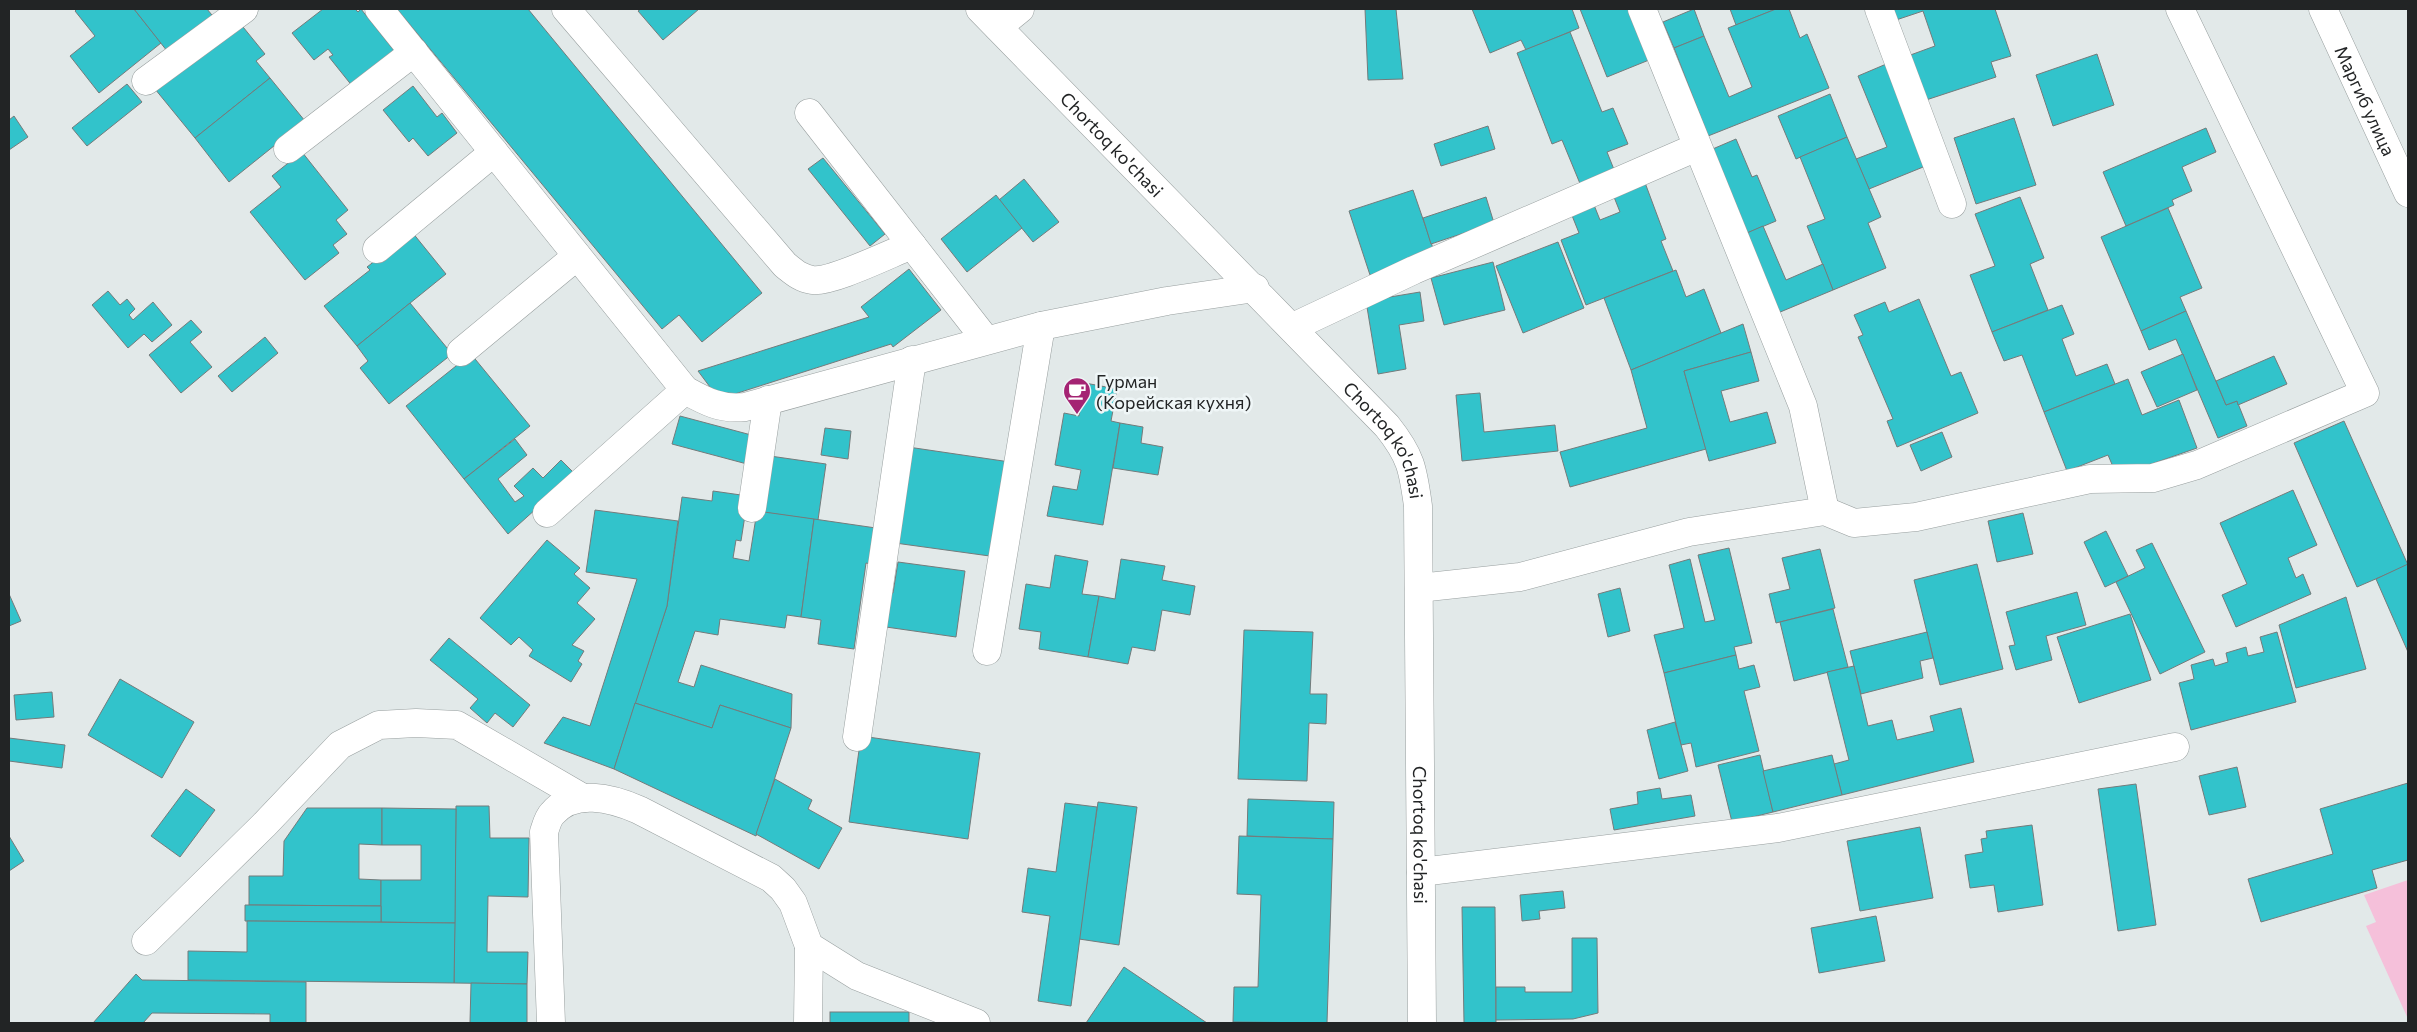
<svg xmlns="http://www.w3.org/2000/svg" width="2417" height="1032" viewBox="0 0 2417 1032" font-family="Commissioner,sans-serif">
	<rect width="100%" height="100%" fill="#e2e9e9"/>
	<polygon fill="#f5c0da" points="2408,880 2408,1019 2366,926 2376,922 2364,895"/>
	<g fill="#32c3cb" stroke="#747b7b">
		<polygon points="77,9 134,9 161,43 99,93 70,56 95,36 75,11"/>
		<polygon points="134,9 207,9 216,20 171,56"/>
		<polygon points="323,9 355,9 358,12 361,9 396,53 353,87 329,57 333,55 328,49 314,60 292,33"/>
		<polygon points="397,9 528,9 762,293 702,342 679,315 662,329"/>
		<polygon points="641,9 699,9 663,40 638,11"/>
		<polygon points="1365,9 1396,9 1403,79 1368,80"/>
		<polygon points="1472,9 1572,9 1579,28 1526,50 1521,40 1490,53"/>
		<polygon points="1580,9 1628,9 1649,60 1607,77"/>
		<polygon points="1694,9 1704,36 1674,48 1663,22"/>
		<polygon points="1730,9 1776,9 1736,25"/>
		<polygon points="1776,9 1789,9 1800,38 1807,34 1829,88 1708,136 1674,48 1704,36 1729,97 1752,87 1728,28"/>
		<polygon points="1886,9 1995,9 2011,56 1991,62 1996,77 1923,101 1905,57 1935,46 1923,11 1890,22"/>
		<polygon points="239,22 265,54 256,61 270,78 195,138 155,89"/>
		<polygon points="1570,32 1602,112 1613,108 1628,144 1607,152 1615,172 1581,186 1562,140 1552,144 1517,53"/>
		<polygon points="2097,54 2114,105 2053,126 2036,75"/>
		<polygon points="1891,62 1933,163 1869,189 1856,159 1887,147 1858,76"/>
		<polygon points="270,78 305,121 229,182 195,138"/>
		<polygon points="127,84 142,102 87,146 72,128"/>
		<polygon points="413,86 437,117 442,113 457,133 428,156 413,138 409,142 383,110"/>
		<polygon points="1830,94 1847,137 1796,159 1778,116"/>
		<polygon points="14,116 28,137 9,150 9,120"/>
		<polygon points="2014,118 2036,185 1976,204 1954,138"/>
		<polygon points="1488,126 1495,149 1441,166 1434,144"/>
		<polygon points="2206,128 2216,152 2182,167 2192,191 2172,200 2174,205 2126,226 2103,172"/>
		<polygon points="1847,137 1881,217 1868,223 1886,268 1833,290 1807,226 1825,219 1800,157"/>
		<polygon points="1736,139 1752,177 1757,175 1776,221 1740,236 1708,151"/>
		<polygon points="302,152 348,210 336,220 347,234 333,245 339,253 305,280 250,212 281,187 272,176"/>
		<polygon points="823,158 885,234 870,246 808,169"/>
		<polygon points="1024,179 1059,222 1033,242 999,200"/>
		<polygon points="1644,180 1666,239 1661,241 1673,271 1586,305 1561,240 1579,233 1571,213 1594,205 1600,220 1620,212 1612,192"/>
		<polygon points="1413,190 1435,254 1370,275 1349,211"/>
		<polygon points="996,195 1022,228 967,272 941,239"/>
		<polygon points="1486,197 1494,223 1431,244 1423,218"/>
		<polygon points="2020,197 2044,258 2030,264 2048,310 1992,332 1970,275 1995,266 1975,214"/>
		<polygon points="2168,208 2202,288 2180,297 2186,311 2141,331 2101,237"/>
		<polygon points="1763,226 1786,280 1823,264 1833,290 1773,315 1740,236"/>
		<polygon points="412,232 446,274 357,346 324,306 370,270 367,267"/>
		<polygon points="1558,242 1584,308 1523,333 1496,266"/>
		<polygon points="1493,262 1505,310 1444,325 1431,278"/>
		<polygon points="909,269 941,310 893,347 891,344 719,399 698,371 869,317 861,307"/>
		<polygon points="1676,270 1686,297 1704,289 1721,333 1631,370 1604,298"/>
		<polygon points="108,291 120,305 127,299 135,309 129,315 133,320 153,302 172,325 152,342 144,334 128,348 92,305"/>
		<polygon points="1420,292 1424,321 1399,325 1406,369 1378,374 1366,301"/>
		<polygon points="1919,299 1951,376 1961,372 1978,413 1897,447 1887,421 1893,419 1858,337 1863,335 1854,315 1885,302 1889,312"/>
		<polygon points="410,303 452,354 389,404 360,368 368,361 357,346"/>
		<polygon points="2062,305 2074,334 2062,339 2076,376 2107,364 2115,384 2044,412 2022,355 2004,361 1992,332"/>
		<polygon points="2186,311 2226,405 2237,401 2247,426 2218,438 2176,339 2149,350 2141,331"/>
		<polygon points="191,320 202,332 190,342 212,367 181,393 149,355"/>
		<polygon points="1743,324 1751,352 1684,371 1706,449 1570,487 1560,452 1647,428 1631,370"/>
		<polygon points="265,337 278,353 232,392 218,376"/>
		<polygon points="1751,352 1759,381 1721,391 1730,422 1767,412 1776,443 1709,461 1684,371"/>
		<polygon points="471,354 530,426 464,479 406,406"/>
		<polygon points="2183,354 2197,390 2157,407 2141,372"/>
		<polygon points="2274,356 2287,384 2238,405 2237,401 2226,405 2216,381"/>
		<polygon points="2128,379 2142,415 2179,400 2197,448 2117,476 2108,455 2067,471 2044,412"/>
		<polygon points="1085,383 1117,389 1111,421 1120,423 1103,525 1047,516 1053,486 1077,490 1081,470 1055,465 1064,413 1079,416"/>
		<polygon points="1480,393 1484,432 1555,425 1558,451 1462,461 1456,395"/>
		<polygon points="680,416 755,436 747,464 672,444"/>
		<polygon points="2344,421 2408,565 2357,587 2294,443"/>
		<polygon points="1120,423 1143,427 1141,443 1163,447 1158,475 1113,468"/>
		<polygon points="825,428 851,431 848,459 821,455"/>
		<polygon points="1942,432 1952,457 1921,471 1910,445"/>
		<polygon points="515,439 527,455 498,479 515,502 524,496 514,486 533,468 543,478 561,460 575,474 508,534 464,479"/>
		<polygon points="908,447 1010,462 997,557 895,543"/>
		<polygon points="770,456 826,464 818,520 761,512"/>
		<polygon points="2293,490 2317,545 2288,558 2296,578 2303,574 2311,594 2236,627 2222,595 2247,584 2220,523"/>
		<polygon points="713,491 748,496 741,541 736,540 733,558 749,561 757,511 814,519 801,617 787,615 785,628 720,619 718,635 695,631 678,682 694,687 701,665 792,694 791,728 720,705 712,728 635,703 667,606 682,497 712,501"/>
		<polygon points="595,510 678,521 667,606 614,769 544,743 563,717 590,726 637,579 586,572"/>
		<polygon points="2023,513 2033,554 1997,562 1988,521"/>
		<polygon points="814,519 876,528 871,564 866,563 854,649 818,644 821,620 801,617"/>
		<polygon points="2106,531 2128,576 2105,587 2084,542"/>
		<polygon points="547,540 580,568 574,574 590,588 577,603 595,619 572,645 584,651 578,661 582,664 571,682 529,656 533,650 519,637 511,645 480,618"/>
		<polygon points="2152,543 2205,652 2160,674 2116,582 2145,568 2136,550"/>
		<polygon points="1729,548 1752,643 1734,647 1736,655 1664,673 1654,635 1684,628 1669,565 1690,559 1705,622 1715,620 1698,555"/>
		<polygon points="1820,549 1835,608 1776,623 1769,594 1790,589 1782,558"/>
		<polygon points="1055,555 1088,561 1082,594 1099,596 1088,657 1039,649 1041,632 1019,629 1026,584 1050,588"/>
		<polygon points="1121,559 1165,566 1162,580 1195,586 1190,615 1162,610 1155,651 1132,647 1128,664 1088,657 1099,596 1115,599"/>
		<polygon points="898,562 965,571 956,637 879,626 884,592 893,593"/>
		<polygon points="1977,564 2003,669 1940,685 1914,580"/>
		<polygon points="2408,564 2408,652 2376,579"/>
		<polygon points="1620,588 1630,631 1608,637 1598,594"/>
		<polygon points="2077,592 2086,625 2046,636 2052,660 2016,670 2009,646 2015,645 2006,612"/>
		<polygon points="9,594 21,621 9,626"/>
		<polygon points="2346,597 2366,669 2296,688 2279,625"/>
		<polygon points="1833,609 1848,667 1794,681 1780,622"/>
		<polygon points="2130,614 2151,680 2079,703 2057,637"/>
		<polygon points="1244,630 1313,632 1310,694 1327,694 1326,724 1309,723 1307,781 1238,779"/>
		<polygon points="1927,632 1933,658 1920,661 1923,678 1861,694 1850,651"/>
		<polygon points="2277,632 2296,702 2191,730 2179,683 2194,679 2191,665 2213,659 2215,666 2228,662 2226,653 2246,647 2248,656 2264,652 2260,637"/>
		<polygon points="449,638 530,705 513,727 495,713 487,723 470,708 478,699 430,660"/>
		<polygon points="1736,655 1739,669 1754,665 1760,687 1744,691 1759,751 1696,767 1691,743 1681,745 1664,673"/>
		<polygon points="1854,666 1868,726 1892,720 1897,740 1934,731 1930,716 1961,708 1974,762 1842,795 1834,764 1849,760 1827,672"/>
		<polygon points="120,679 194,722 162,778 88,735"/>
		<polygon points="52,692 54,717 16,720 14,695"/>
		<polygon points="635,703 712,728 720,705 791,728 756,836 614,769"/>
		<polygon points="1675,722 1688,771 1659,779 1647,730"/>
		<polygon points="861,736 980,753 968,839 849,822"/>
		<polygon points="9,738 65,745 62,768 9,761"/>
		<polygon points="1760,755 1773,812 1732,822 1718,765"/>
		<polygon points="1832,755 1842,795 1773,812 1763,771"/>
		<polygon points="2237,767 2246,807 2209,815 2199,776"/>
		<polygon points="775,779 812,800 808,809 842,828 819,869 756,834"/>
		<polygon points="2408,783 2408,860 2372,870 2377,888 2261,922 2248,879 2333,854 2320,809"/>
		<polygon points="2136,784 2156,925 2118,931 2098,789"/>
		<polygon points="1660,788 1662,799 1691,795 1695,816 1614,830 1610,809 1638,804 1637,792"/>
		<polygon points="186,789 215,810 180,857 151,836"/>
		<polygon points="1248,799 1334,802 1333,839 1247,836"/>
		<polygon points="1098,802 1137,807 1119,945 1079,939"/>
		<polygon points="1065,803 1097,807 1071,1006 1038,1001 1050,916 1022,912 1028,868 1056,872"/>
		<polygon points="456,806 489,806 490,838 529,838 528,897 488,896 487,952 528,952 527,984 454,983"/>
		<polygon points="307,808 382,808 382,845 359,844 359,879 381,880 381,906 249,905 249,876 283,876 284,841"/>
		<polygon points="382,808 456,809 455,923 381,922 381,880 421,880 421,845 382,845"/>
		<polygon points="2032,825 2043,905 1998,912 1994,885 1970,888 1965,855 1983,852 1981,839 1987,838 1986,831"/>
		<polygon points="1920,827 1933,898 1860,911 1847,841"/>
		<polygon points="9,836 24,861 9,871"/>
		<polygon points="1239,836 1333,839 1327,1023 1233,1022 1234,987 1258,987 1261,895 1237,894"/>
		<polygon points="1563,891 1565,908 1539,911 1540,919 1522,921 1520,895"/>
		<polygon points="245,905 381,906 381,922 245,921"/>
		<polygon points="1462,907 1495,907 1496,1023 1464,1023"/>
		<polygon points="1876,916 1885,961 1819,973 1811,928"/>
		<polygon points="247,921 455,923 454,983 188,980 188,951 247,952"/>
		<polygon points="1572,938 1597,938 1598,1013 1573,1019 1496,1020 1496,987 1525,987 1525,992 1572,992"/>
		<polygon points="1124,967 1207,1023 1086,1023"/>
		<polygon points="136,974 142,980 306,982 306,1023 270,1023 270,1014 152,1013 143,1023 93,1023"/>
		<polygon points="471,983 527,984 527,1023 470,1023"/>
		<rect x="830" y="1012" width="79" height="11"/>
	</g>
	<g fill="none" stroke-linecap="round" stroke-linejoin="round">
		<g stroke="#989f9f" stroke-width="29">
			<g id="minor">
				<path d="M379 9 685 390C705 401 721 410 745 407L1041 326 1167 301 1255 288"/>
				<path d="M566 9 785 265C794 272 800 278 812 280 831 283 891 253 912 245"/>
				<path id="s1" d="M980 9 1387 426C1411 456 1413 469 1418 506L1422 1023"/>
				<polyline points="1642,9 1803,406 1825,511"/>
				<polyline points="1879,9 1952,204"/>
				<path id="s2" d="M2323 9 2408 193"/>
				<polyline points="998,27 1020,9"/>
				<polyline points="146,81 244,9"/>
				<polyline points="809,113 986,340"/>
				<polyline points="288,149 414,52"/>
				<polyline points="377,249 494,152"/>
				<polyline points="1293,327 1414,270 1697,147"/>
				<polyline points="461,352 577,256"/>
				<polyline points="752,508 768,400"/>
				<polyline points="547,513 685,390"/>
				<polyline points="1419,588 1520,577 1689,532 1825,511 1854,523 1916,517 2090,479 2153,478 2197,465 2365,393 2180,9"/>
				<polyline points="987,651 1041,326"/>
				<polyline points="857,737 912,360"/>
				<polyline points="1421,872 1778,828 2175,747"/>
				<polyline points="146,941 264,825 340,745 379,725 416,723 457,725 583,798"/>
				<path d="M551 1023 544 832C546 826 548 818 552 814 573 788 612 798 639 810L771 878 783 889 793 903 809 946 857 976 976 1023"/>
				<polyline points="808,1023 809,946"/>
			</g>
		</g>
		<use href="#minor" stroke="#fff" stroke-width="28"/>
	</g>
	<defs>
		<g id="cafe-pin" transform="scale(1.4375)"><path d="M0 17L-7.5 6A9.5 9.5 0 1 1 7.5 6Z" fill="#a42473" stroke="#eff6f7"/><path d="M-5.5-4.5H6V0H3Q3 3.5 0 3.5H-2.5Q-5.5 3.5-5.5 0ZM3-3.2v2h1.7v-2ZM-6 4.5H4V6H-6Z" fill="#fff"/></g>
	</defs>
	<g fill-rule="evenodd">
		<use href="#cafe-pin" x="1077" y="391"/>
	</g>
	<g text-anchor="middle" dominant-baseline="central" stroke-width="5" stroke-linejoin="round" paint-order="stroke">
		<g font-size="18" fill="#222425" stroke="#eff6f7">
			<text stroke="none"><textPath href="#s2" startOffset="101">Маргиб улица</textPath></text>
			<text stroke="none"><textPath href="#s1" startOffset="189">Chortoq ko'chasi</textPath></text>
			<text stroke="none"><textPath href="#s1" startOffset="594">Chortoq ko'chasi</textPath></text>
			<text stroke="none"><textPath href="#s1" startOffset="999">Chortoq ko'chasi</textPath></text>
		</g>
		<g font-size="18" fill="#222425" stroke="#eff6f7" text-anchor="start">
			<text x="1096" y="381">Гурман<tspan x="1096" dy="21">(Корейская кухня)</tspan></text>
		</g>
	</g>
	<rect width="2417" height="1032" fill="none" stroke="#222425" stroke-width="20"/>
</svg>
